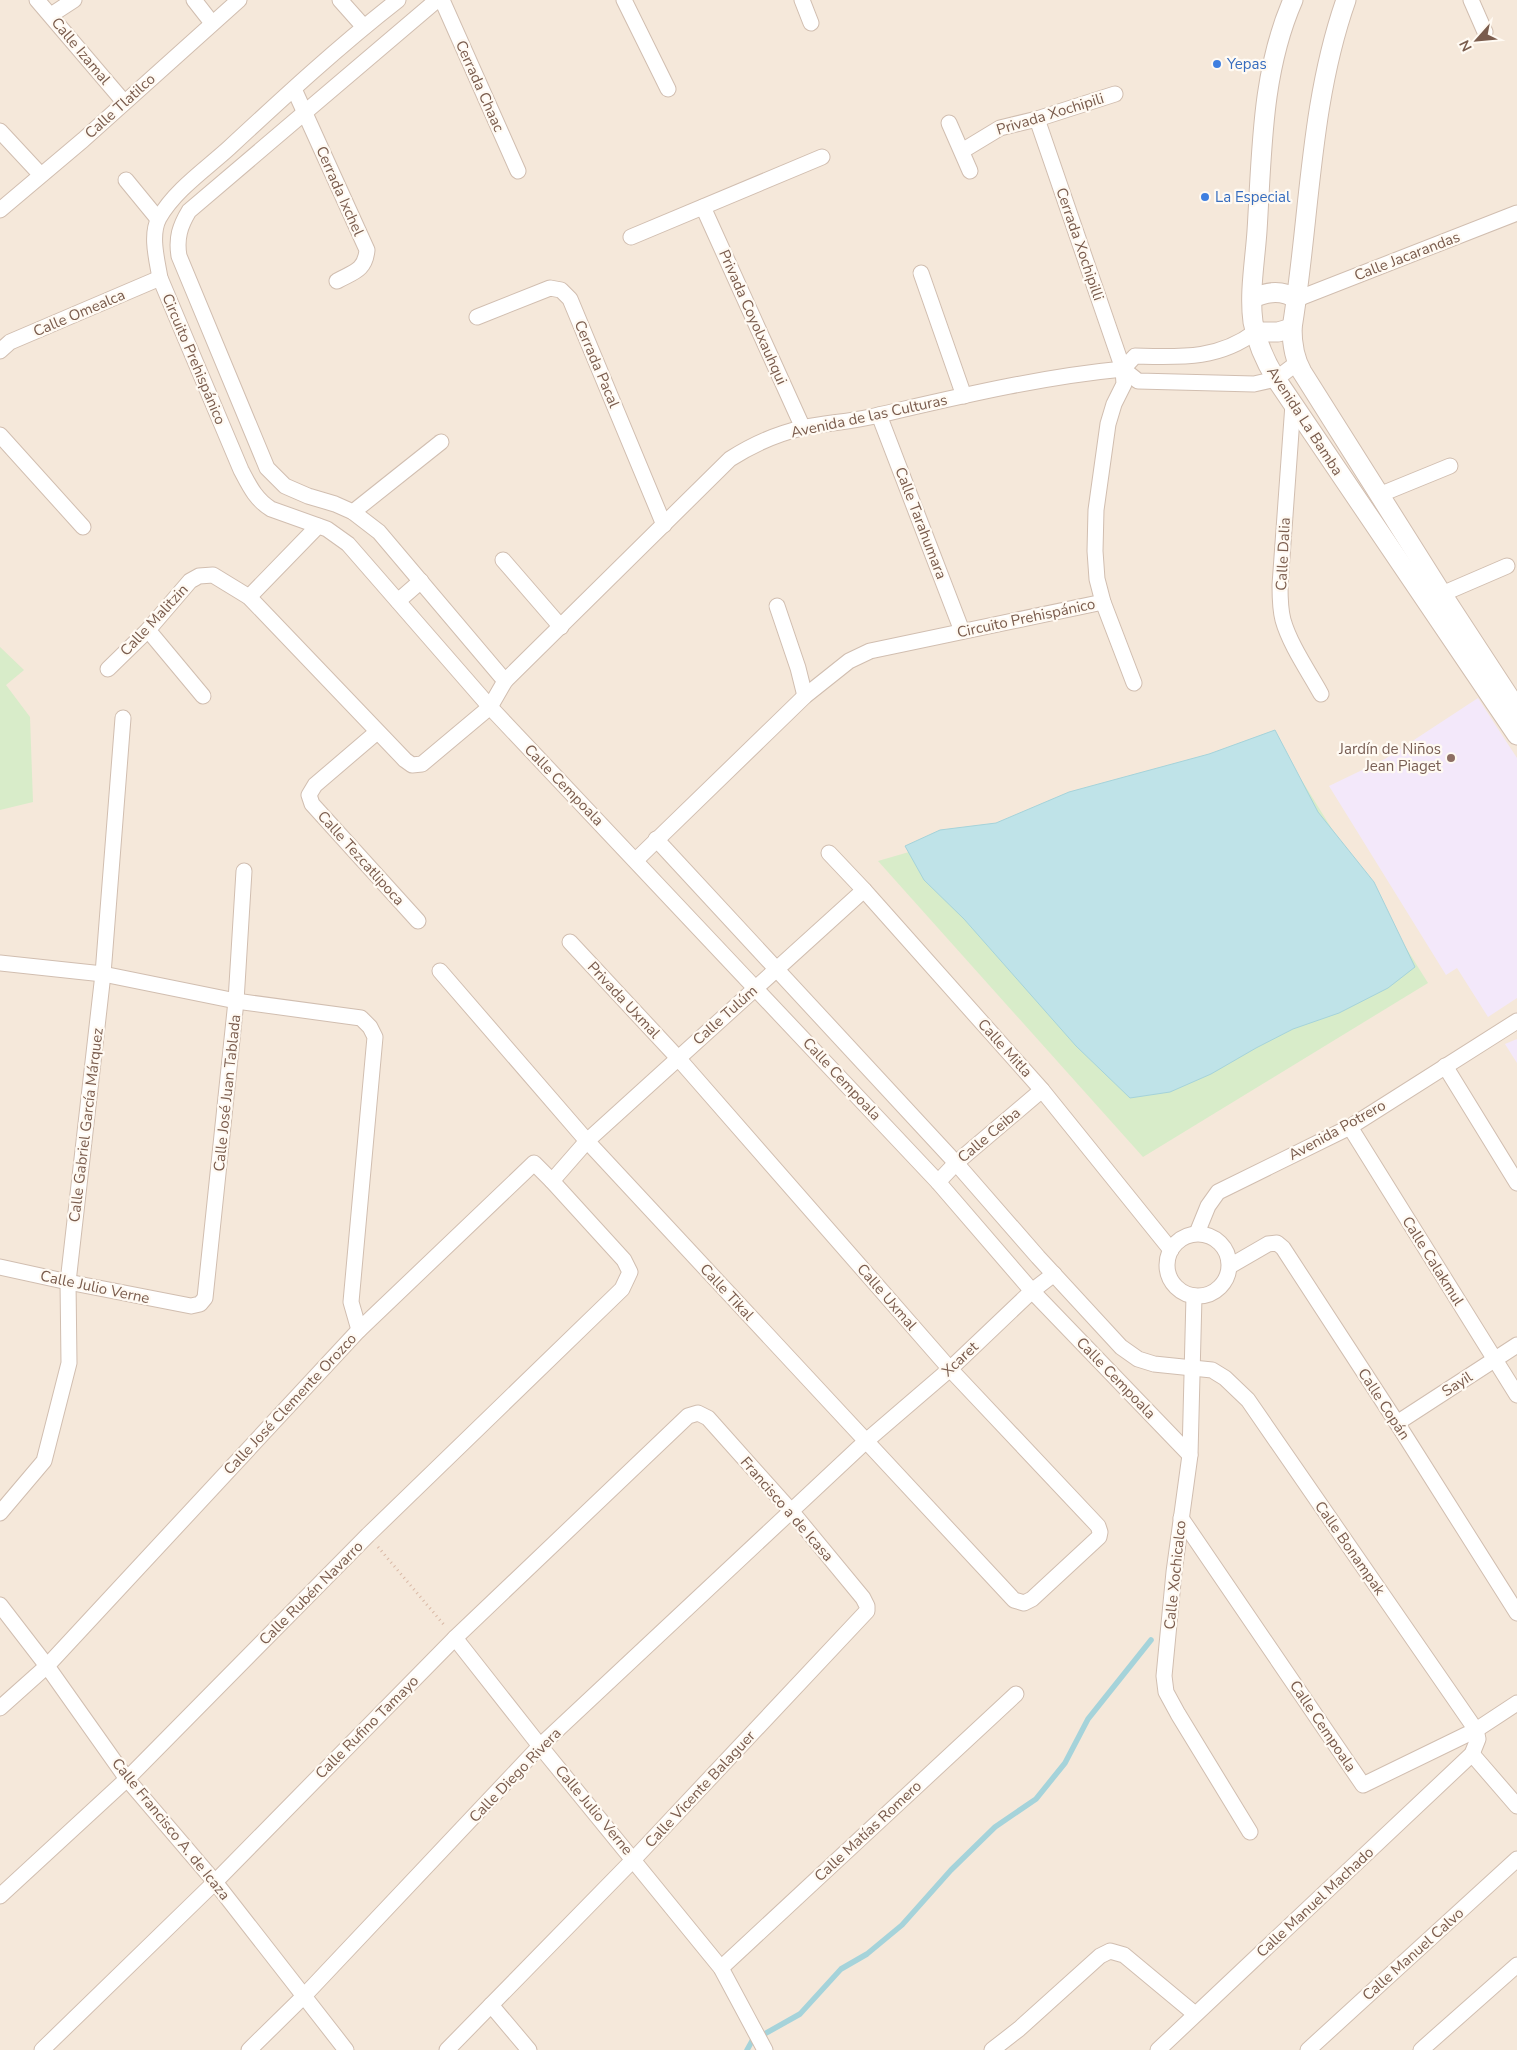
<svg xmlns="http://www.w3.org/2000/svg" width="1517" height="2050" viewBox="0 0 1517 2050" font-family="'Nunito Sans',sans-serif">
	<rect width="100%" height="100%" fill="#fdf6ec"/>
	<rect fill="#f5e8da" x="0" y="0" width="1517" height="2050"/>
	<g fill="#f3e8fa">
		<polygon points="1478,698 1517,758 1517,998 1488,1017 1457,968 1446,975 1329,786 1385,759"/>
		<polygon points="1517,1039 1517,1063 1505,1044"/>
	</g>
	<g fill="#d8ecc9">
		<polygon points="0,647 24,670 6,685 30,717 33,802 0,810"/>
		<polygon points="1279,744 1428,983 1143,1157 878,861"/>
	</g>
	<polygon fill="#bfe3e8" stroke="#a5d3da" points="1275,730 1318,812 1374,882 1415,967 1388,988 1339,1013 1293,1029 1256,1048 1211,1074 1170,1092 1130,1098 1076,1046 964,919 924,880 905,846 940,830 996,823 1069,792 1209,754"/>
	<g fill="none" stroke-linecap="round" stroke-linejoin="round">
		<polyline stroke="#a5d3da" stroke-width="5.5" points="747,2050 752,2041 800,2014 841,1969 867,1954 902,1925 951,1870 995,1827 1036,1799 1065,1763 1088,1719 1151,1640"/>
		<g stroke="#d1beb0" stroke-width="17">
			<g id="minor">
				<polyline points="37,0 124,102"/>
				<polyline points="194,0 212,23"/>
				<polyline points="340,0 364,27"/>
				<path d="M398 0C339 46 284 97 229 148 206 169 175 190 159 218 150 235 157 260 160 278L241 470C249 485 255 499 271 509L327 529 348 544 490 707 938 1182 1032 1291 1190 1455"/>
				<path d="M437 0 189 211C180 226 176 238 179 256L267 468 285 486 308 496 335 504 353 512 379 532 505 681"/>
				<polyline points="442,0 518,171"/>
				<polyline points="624,0 668,89"/>
				<polyline points="802,0 811,23"/>
				<polyline points="1471,0 1485,32"/>
				<polyline points="51,15 74,0"/>
				<path d="M294 89 367 250C365 271 353 272 337 281"/>
				<polyline points="1037,119 1123,369 1124,384 1114,404 1108,424 1096,510 1095,551 1097,579 1103,602 1134,683"/>
				<polyline points="949,123 970,171"/>
				<polyline points="0,131 40,174"/>
				<polyline points="962,151 1000,128 1037,119 1115,94"/>
				<polyline points="126,180 158,219"/>
				<polyline points="703,207 803,428"/>
				<polyline points="0,210 83,140 239,0"/>
				<polyline points="631,237 822,157"/>
				<polyline points="921,273 964,396"/>
				<polyline points="1297,299 1517,213"/>
				<polyline points="477,317 550,288 561,290 570,299 664,525"/>
				<polyline points="0,351 10,342 160,278"/>
				<polyline points="1123,369 1138,381 1254,384 1276,379 1297,363"/>
				<path d="M1293 404 1280 585C1280 597 1280 609 1283 620 1290 645 1309 672 1321 694"/>
				<polyline points="879,415 962,631"/>
				<polyline points="0,435 83,527"/>
				<polyline points="1379,495 1450,466"/>
				<polyline points="353,512 441,442"/>
				<polyline points="503,560 561,627"/>
				<polyline points="1442,594 1507,566"/>
				<polyline points="249,597 318,526"/>
				<polyline points="398,601 421,581"/>
				<polyline points="777,606 798,668 805,696"/>
				<polyline points="148,630 203,696"/>
				<path d="M108 669 148 630 190 581 199 576 213 575 249 597 405 760 412 765 422 764 490 707 505 681 730 459C752 445 776 434 802 428 824 423 848 422 870 417 953 398 1038 377 1123 369L1135 356C1179 357 1218 360 1255 332"/>
				<polyline points="377,732 315,785 309,795 312,804 418,921"/>
				<polyline points="656,839 956,1163 1038,1257 1121,1347 1138,1359 1154,1364 1212,1370 1225,1378 1248,1400 1476,1730 1478,1739 1472,1754 1158,2050"/>
				<polyline points="829,853 864,890 1042,1090 1171,1250"/>
				<polyline points="636,860 805,696 849,661 870,651 1103,602"/>
				<polyline points="0,963 103,974 236,1001 361,1018 370,1027 375,1037 351,1302 359,1330"/>
				<polyline points="440,971 587,1141 1014,1600 1024,1603 1032,1599 1099,1537 1100,1532 1098,1526 950,1369 678,1058 570,942"/>
				<polyline points="1445,1066 1517,1183"/>
				<polyline points="1350,1127 1517,1395"/>
				<polyline points="938,1182 956,1163 1042,1090"/>
				<polyline points="1197,1233 1208,1206 1218,1192 1350,1127 1517,1021"/>
				<circle cx="1198" cy="1265" r="31"/>
				<polyline points="1230,1266 1268,1244 1277,1243 1283,1248 1397,1423 1517,1613"/>
				<polyline points="0,1267 68,1282 191,1306 200,1304 205,1298 236,1001 244,871"/>
				<polyline points="1194,1296 1190,1455 1174,1572 1164,1676 1166,1692 1178,1714 1250,1832"/>
				<polyline points="1397,1423 1517,1345"/>
				<polyline points="0,1513 44,1461 69,1363 68,1282 103,974 123,718"/>
				<polyline points="1181,1518 1363,1785 1476,1730 1517,1703"/>
				<polyline points="0,1605 47,1666 127,1779 215,1882 346,2050"/>
				<polyline points="455,1638 540,1746 721,1968 765,2050"/>
				<polyline points="0,1708 47,1666 359,1330 534,1163 552,1181 587,1141 864,890"/>
				<polyline points="1472,1754 1517,1806"/>
				<polyline points="0,1896 127,1779 368,1535 622,1289 630,1272 624,1260 552,1181"/>
				<polyline points="721,1968 1016,1694"/>
				<polyline points="491,2005 529,2050"/>
				<polyline points="42,2050 215,1882 455,1638 688,1416 698,1413 708,1418 792,1512 863,1598 867,1606 867,1611 634,1859 447,2050"/>
				<polyline points="249,2050 303,1997 540,1746 865,1442 950,1369 1032,1291 1054,1274"/>
				<polyline points="992,2050 1019,2029 1100,1956 1110,1951 1124,1955 1195,2014"/>
				<polyline points="1308,2050 1517,1859"/>
				<polyline points="1421,2050 1517,1965"/>
			</g>
		</g>
		<g stroke="#d1beb0" stroke-width="21">
			<g id="tertiary">
				<path d="M1293 0C1261 73 1262 153 1257 231 1255 261 1249 293 1253 322 1257 343 1265 361 1276 379L1517 735"/>
				<path d="M1346 0C1309 105 1310 219 1292 328 1292 344 1294 358 1302 372L1442 594 1517 709"/>
				<path d="M1253 298C1269 291 1282 290 1297 299"/>
				<polyline points="1255,332 1278,332 1292,328"/>
			</g>
		</g>
		<polyline stroke="#d9b8a5" stroke-width="3" stroke-dasharray="1 4" stroke-linecap="butt" points="378,1547 445,1626"/>
		<use href="#minor" stroke="#fff" stroke-width="15"/>
		<use href="#tertiary" stroke="#fff" stroke-width="19"/>
	</g>
	<g fill="#3f7fe0" stroke="#fffaf3" stroke-width="2">
		<circle cx="1217" cy="64" r="5"/>
		<circle cx="1205" cy="197" r="5"/>
	</g>
	<circle fill="#8d6e63" stroke="#fffaf3" stroke-width="2" cx="1451" cy="758" r="5"/>
	<g text-anchor="middle" dominant-baseline="central" stroke-width="4.5" stroke-linejoin="round" paint-order="stroke">
		<g font-size="15" fill="#7a5c4d" stroke="#fffaf3">
			<text transform="translate(81 51) rotate(50)">Calle Izamal</text>
			<text transform="translate(480 86) rotate(66)">Cerrada Chaac</text>
			<text transform="translate(120 106) rotate(-42)">Calle Tlatilco</text>
			<text transform="translate(1050 114) rotate(-17)">Privada Xochipili</text>
			<text transform="translate(340 191) rotate(66)">Cerrada Ixchel</text>
			<text transform="translate(1080 244) rotate(71)">Cerrada Xochipilli</text>
			<text transform="translate(1407 256) rotate(-21)">Calle Jacarandas</text>
			<text transform="translate(79 313) rotate(-23)">Calle Omealca</text>
			<text transform="translate(753 317) rotate(66)">Privada Coyolxauhqui</text>
			<text transform="translate(194 359) rotate(67)">Circuito Prehispánico</text>
			<text transform="translate(597 364) rotate(67)">Cerrada Pacal</text>
			<text transform="translate(869 416) rotate(-12)">Avenida de las Culturas</text>
			<text transform="translate(1305 421) rotate(57)">Avenida La Bamba</text>
			<text transform="translate(921 523) rotate(69)">Calle Tarahumara</text>
			<text transform="translate(1283 554) rotate(-87)">Calle Dalia</text>
			<text transform="translate(1026 618) rotate(-12)">Circuito Prehispánico</text>
			<text transform="translate(154 620) rotate(-47)">Calle Malitzin</text>
			<text transform="translate(564 785) rotate(46)">Calle Cempoala</text>
			<text transform="translate(361 858) rotate(48)">Calle Tezcatlipoca</text>
			<text transform="translate(624 1000) rotate(47)">Privada Uxmal</text>
			<text transform="translate(725 1015) rotate(-42)">Calle Tulúm</text>
			<text transform="translate(1005 1048) rotate(48)">Calle Mitla</text>
			<text transform="translate(842 1079) rotate(47)">Calle Cempoala</text>
			<text transform="translate(227 1093) rotate(-84)">Calle José Juan Tablada</text>
			<text transform="translate(86 1125) rotate(-83)">Calle Gabriel García Márquez</text>
			<text transform="translate(1337 1130) rotate(-29)">Avenida Potrero</text>
			<text transform="translate(989 1135) rotate(-40)">Calle Ceiba</text>
			<text transform="translate(1433 1261) rotate(58)">Calle Calakmul</text>
			<text transform="translate(95 1287) rotate(12)">Calle Julio Verne</text>
			<text transform="translate(727 1292) rotate(47)">Calle Tikal</text>
			<text transform="translate(887 1297) rotate(49)">Calle Uxmal</text>
			<text transform="translate(960 1359) rotate(-43)">Xcaret</text>
			<text transform="translate(1116 1378) rotate(46)">Calle Cempoala</text>
			<text transform="translate(1457 1384) rotate(-33)">Sayil</text>
			<text transform="translate(290 1404) rotate(-47)">Calle José Clemente Orozco</text>
			<text transform="translate(1384 1404) rotate(57)">Calle Copán</text>
			<text transform="translate(787 1509) rotate(49)">Francisco a de Icasa</text>
			<text transform="translate(1350 1548) rotate(55)">Calle Bonampak</text>
			<text transform="translate(1175 1575) rotate(-84)">Calle Xochicalco</text>
			<text transform="translate(311 1593) rotate(-45)">Calle Rubén Navarro</text>
			<text transform="translate(1323 1726) rotate(56)">Calle Cempoala</text>
			<text transform="translate(367 1727) rotate(-45)">Calle Rufino Tamayo</text>
			<text transform="translate(515 1775) rotate(-46)">Calle Diego Rivera</text>
			<text transform="translate(700 1789) rotate(-47)">Calle Vicente Balaguer</text>
			<text transform="translate(594 1810) rotate(50)">Calle Julio Verne</text>
			<text transform="translate(171 1829) rotate(51)">Calle Francisco A. de Icaza</text>
			<text transform="translate(868 1831) rotate(-43)">Calle Matías Romero</text>
			<text transform="translate(1315 1902) rotate(-43)">Calle Manuel Machado</text>
			<text transform="translate(1413 1954) rotate(-42)">Calle Manuel Calvo</text>
		</g>
		<g font-size="15" fill="#366cbe" stroke="#fffaf3" text-anchor="start">
			<text x="1227" y="64">Yepas</text>
			<text x="1215" y="197">La Especial</text>
		</g>
		<g font-size="15" fill="#785e54" stroke="#fffaf3" text-anchor="end">
			<text x="1441" y="749">Jardín de Niños<tspan x="1441" dy="17">Jean Piaget</tspan></text>
		</g>
	</g>
	<g transform="translate(1477 40) rotate(243)" stroke="#fffaf3" stroke-width="4" paint-order="stroke">
	<path d="M0-4L9 19L0 12L-9 19Z" fill="#7a5c4d"/>
	<text y="-8" font-size="14" font-weight="bold" text-anchor="middle" fill="#7a5c4d">N</text>
	</g>
</svg>
